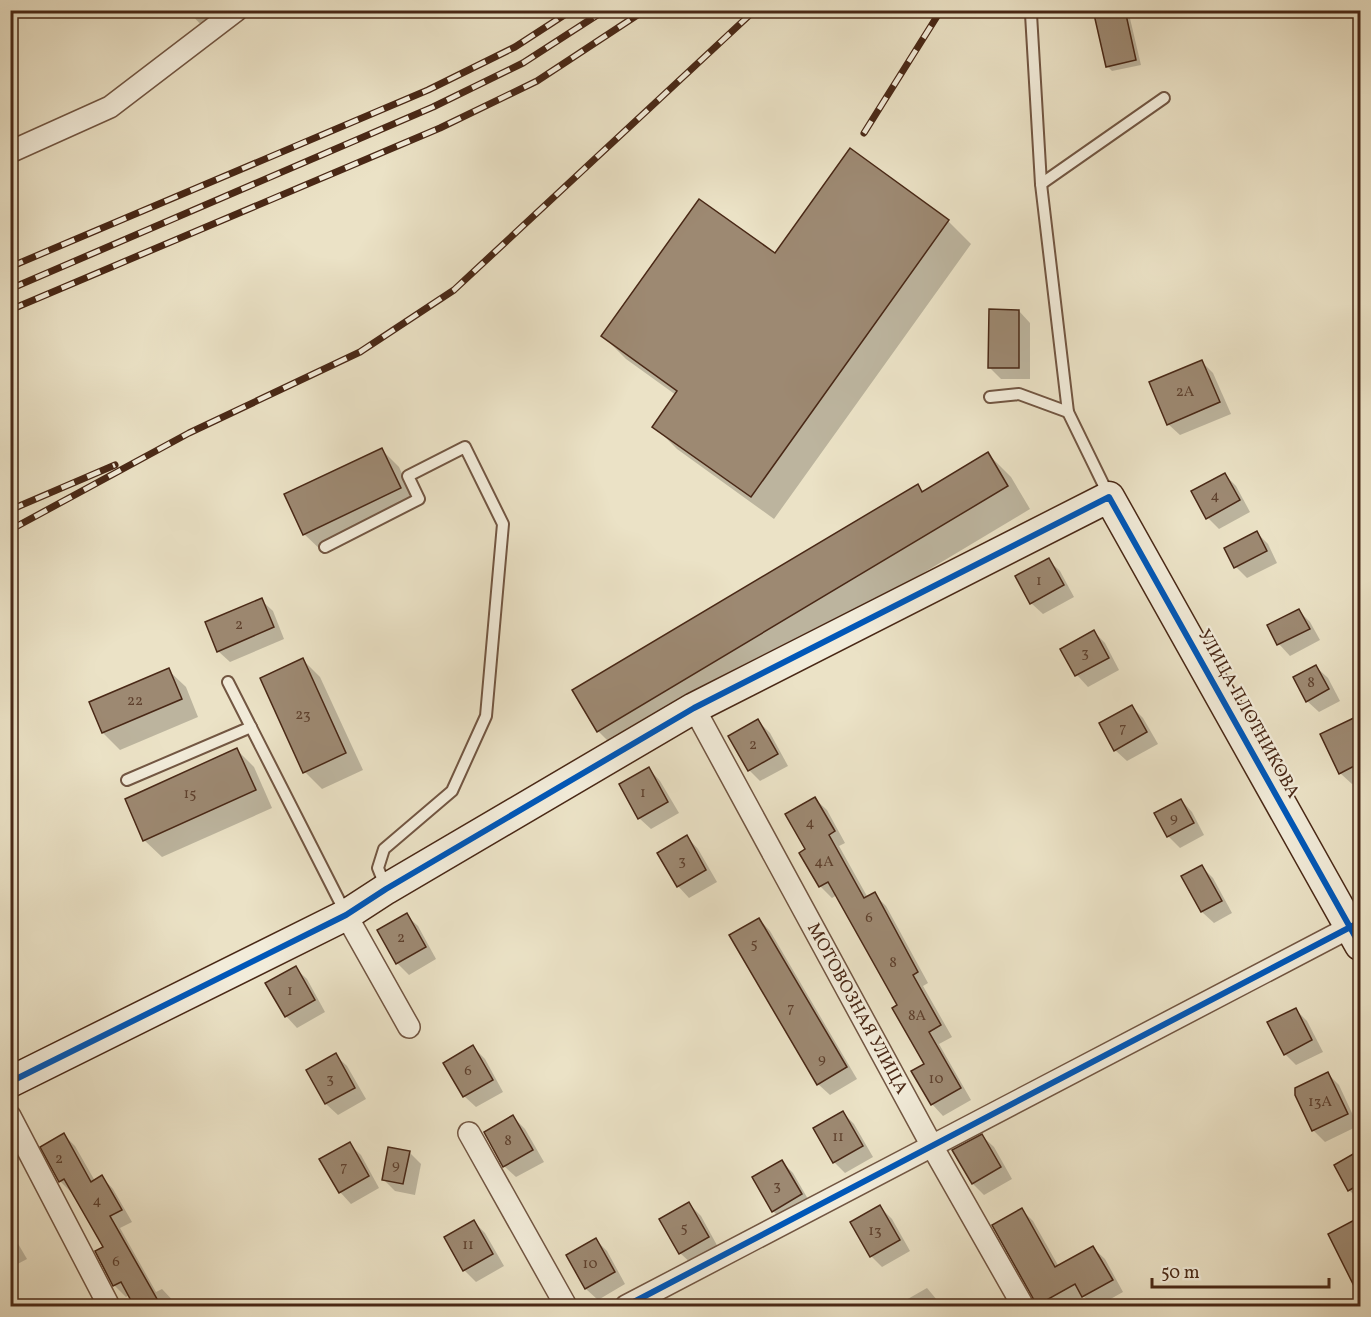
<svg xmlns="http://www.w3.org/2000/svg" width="1371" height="1317" viewBox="0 0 1371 1317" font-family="Vollkorn,serif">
	<rect width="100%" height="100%" fill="#ebe2c6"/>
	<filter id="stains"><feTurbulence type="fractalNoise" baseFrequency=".00333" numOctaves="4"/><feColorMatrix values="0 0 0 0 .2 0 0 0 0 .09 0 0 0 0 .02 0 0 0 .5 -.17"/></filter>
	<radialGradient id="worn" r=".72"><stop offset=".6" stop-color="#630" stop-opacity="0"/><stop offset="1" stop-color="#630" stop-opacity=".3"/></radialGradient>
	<g fill="#0003">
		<polygon points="187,10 230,10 207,31"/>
		<polygon points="1094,10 1128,10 1141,65 1112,71 1107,66"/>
		<polygon points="948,221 971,244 774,519 677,449 654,426 676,395 626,359 603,336 776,255"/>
		<polygon points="1019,311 1030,323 1030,379 1001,379 989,367"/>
		<polygon points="1202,362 1213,373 1231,414 1180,435 1168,424"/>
		<polygon points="382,450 399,467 417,506 322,551 304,534"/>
		<polygon points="988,454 1011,477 1030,509 621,754 598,731 918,486 924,492"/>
		<polygon points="1225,475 1236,486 1250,512 1219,529 1208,518"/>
		<polygon points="1257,533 1268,544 1277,563 1247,578 1236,567"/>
		<polygon points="1048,560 1060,571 1074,597 1043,614 1031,603"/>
		<polygon points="261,600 273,611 284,639 230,662 218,651"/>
		<polygon points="1299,611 1310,622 1320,640 1290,656 1279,644 1269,626"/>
		<polygon points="1094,632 1105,643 1119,670 1088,687 1077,675 1062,649"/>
		<polygon points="303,660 320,677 363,770 322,789 305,772"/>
		<polygon points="1316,667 1328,678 1340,701 1319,712 1307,701"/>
		<polygon points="168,670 186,687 198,717 120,750 103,733"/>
		<polygon points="1132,707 1143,718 1158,744 1127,761 1115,750"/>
		<polygon points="1360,717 1360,780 1352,784 1340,773"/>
		<polygon points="758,721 770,733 788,766 760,781 749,770"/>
		<polygon points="237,750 254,767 272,808 162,857 144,840"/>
		<polygon points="649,769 660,781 679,813 651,829 639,818"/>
		<polygon points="815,799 827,810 845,843 839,846 868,898 874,894 886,906 928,983 923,986 952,1037 939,1044 971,1100 943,1116 932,1104 926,1064 899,1005 837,895 832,898 820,886 801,853 807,850"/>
		<polygon points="1181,800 1192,812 1204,835 1180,848 1168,836"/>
		<polygon points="687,837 698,849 717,882 689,898 678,886"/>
		<polygon points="1202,867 1213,878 1232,913 1214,923 1202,912 1183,877"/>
		<polygon points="406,915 418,926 436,959 409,975 397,963"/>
		<polygon points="759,919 770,931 857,1079 830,1095 818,1084"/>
		<polygon points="295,968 307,979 325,1012 297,1028 286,1016"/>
		<polygon points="1296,1010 1307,1021 1323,1052 1296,1065 1285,1054"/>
		<polygon points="473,1047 485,1059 503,1092 476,1107 464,1096"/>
		<polygon points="335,1055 347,1066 366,1099 338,1115 326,1104 308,1070"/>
		<polygon points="1328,1074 1339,1085 1358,1126 1325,1142 1313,1130 1294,1090"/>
		<polygon points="843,1113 854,1124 873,1157 845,1173 834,1162"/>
		<polygon points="513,1117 525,1129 544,1162 516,1177 504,1166"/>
		<polygon points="64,1135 75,1146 95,1181 102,1177 113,1189 132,1222 120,1228 156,1292 162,1289 178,1306 136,1306 129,1295 126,1297 114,1285 105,1247 73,1191 71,1192 60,1181"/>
		<polygon points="982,1136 994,1147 1012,1179 984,1195 973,1184"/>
		<polygon points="349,1144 361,1155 379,1188 351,1204 340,1192"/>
		<polygon points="409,1152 421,1164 415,1195 395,1191 384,1180"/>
		<polygon points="1360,1152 1360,1201 1349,1190 1336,1166"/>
		<polygon points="782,1162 793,1173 812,1206 784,1222 773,1211"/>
		<polygon points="689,1204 701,1216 719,1249 692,1264 680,1253"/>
		<polygon points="880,1207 892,1219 910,1251 882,1267 871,1256"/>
		<polygon points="1022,1210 1033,1221 1059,1267 1093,1248 1105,1259 1123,1292 1098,1306 1094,1306 1084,1297 1066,1306 1038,1306"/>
		<polygon points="1356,1221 1360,1225 1360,1295 1330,1234"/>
		<polygon points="474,1222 485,1233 504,1266 476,1282 464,1270"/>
		<polygon points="10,1230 27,1259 10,1268"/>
		<polygon points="596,1240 607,1251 625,1284 598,1300 586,1289 568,1255"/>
		<polygon points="927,1288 942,1306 900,1306 899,1304"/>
		<polygon points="11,1297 16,1306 10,1306"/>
	</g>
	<g fill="#9d8972" stroke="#492816" stroke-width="1.5">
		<polygon points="1093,10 1125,10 1136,60 1106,67"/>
		<polygon points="850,148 949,220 751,497 652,427 677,391 601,336 699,199 775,253"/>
		<polygon points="989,309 1019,310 1019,368 988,368"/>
		<polygon points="1202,360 1220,402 1167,425 1149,382"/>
		<polygon points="382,448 401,488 303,535 284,494"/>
		<polygon points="988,452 1008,486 597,732 572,690 918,484 922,492"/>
		<polygon points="1225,473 1240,500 1206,519 1191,491"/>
		<polygon points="1257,531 1267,551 1234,568 1224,548"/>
		<polygon points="1049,558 1064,585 1030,604 1015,576"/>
		<polygon points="262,598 274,627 217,652 205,622"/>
		<polygon points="1299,609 1310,629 1277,645 1267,625"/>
		<polygon points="1094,630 1109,658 1075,676 1060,649"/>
		<polygon points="303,658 346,753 303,773 260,678"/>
		<polygon points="1316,665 1329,689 1306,702 1293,677"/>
		<polygon points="169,668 182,699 102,733 89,702"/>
		<polygon points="1132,705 1147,732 1114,751 1099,723"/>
		<polygon points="1360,715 1360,763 1339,774 1320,734"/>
		<polygon points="758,719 778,754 748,771 728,736"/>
		<polygon points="237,748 256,790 143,841 125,799"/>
		<polygon points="649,767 668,802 638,819 619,784"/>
		<polygon points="815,797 835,831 829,835 864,898 875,892 918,972 913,975 941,1025 929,1032 961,1088 931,1105 911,1071 924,1064 892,1008 897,1005 828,882 819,887 799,853 805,849 785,814"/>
		<polygon points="1181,799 1194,823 1167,837 1154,813"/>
		<polygon points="687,835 706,870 677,887 657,853"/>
		<polygon points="1202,865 1222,901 1201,912 1181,876"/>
		<polygon points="407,913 426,947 396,964 377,930"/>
		<polygon points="759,918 847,1067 817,1085 729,935"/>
		<polygon points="296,966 315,1000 285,1017 265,983"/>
		<polygon points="1296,1008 1312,1040 1284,1055 1267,1022"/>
		<polygon points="473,1045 493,1080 463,1097 443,1063"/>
		<polygon points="336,1053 355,1088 325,1104 306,1070"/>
		<polygon points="1328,1072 1348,1114 1312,1131 1295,1095 1295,1088"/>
		<polygon points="843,1111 863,1146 833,1163 813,1128"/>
		<polygon points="513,1115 533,1150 503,1167 484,1132"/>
		<polygon points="64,1133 91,1182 102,1175 122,1210 110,1216 161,1306 134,1306 121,1282 113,1286 95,1251 103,1247 64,1179 59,1182 40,1147"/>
		<polygon points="982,1134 1001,1167 972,1184 952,1150"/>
		<polygon points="350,1142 369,1176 339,1193 319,1159"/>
		<polygon points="388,1147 410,1151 403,1184 382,1180"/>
		<polygon points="1360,1150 1360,1184 1348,1191 1334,1165"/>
		<polygon points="782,1160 802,1194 772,1212 752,1177"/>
		<polygon points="689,1202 709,1237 679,1254 659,1219"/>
		<polygon points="880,1205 900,1240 870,1257 850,1222"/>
		<polygon points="1022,1208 1055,1267 1093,1246 1113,1280 1082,1297 1075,1284 1036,1306 1034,1300 992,1225"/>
		<polygon points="1360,1217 1360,1298 1328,1234"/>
		<polygon points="474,1220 493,1254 463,1271 444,1237"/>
		<polygon points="596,1238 615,1272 585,1289 566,1255"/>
	</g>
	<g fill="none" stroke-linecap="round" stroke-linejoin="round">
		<g stroke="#725642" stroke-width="14">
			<g id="lane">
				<polyline points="1038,10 1031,14 1041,184 1068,412 1109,496"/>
				<polyline points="1041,184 1164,98"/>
				<polyline points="990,397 1019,394 1068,412"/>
				<polyline points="325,547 419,499 408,476 465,447 503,524 486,716 452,791 384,849 378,868 386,888"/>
				<polyline points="228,682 345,912"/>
				<polyline points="127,780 251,727"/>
			</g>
		</g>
		<g stroke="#725642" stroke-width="24">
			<g id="street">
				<polyline points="10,152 110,107 237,10"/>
				<path id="s1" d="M694 708 932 1146 1023 1306"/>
				<polyline points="346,915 409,1027"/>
				<polyline points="10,1116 109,1306"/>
				<polyline points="469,1133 566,1306"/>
				<polyline points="626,1306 1360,922"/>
			</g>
		</g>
		<g stroke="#492816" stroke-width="33">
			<polyline id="secondary" points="10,1082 346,915 386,889 694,708 1109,497 1360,945"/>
		</g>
		<use href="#lane" stroke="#f2ecda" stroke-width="10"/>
		<use href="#street" stroke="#f2ecda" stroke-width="21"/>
		<use href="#secondary" stroke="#f2ecda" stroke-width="30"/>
		<g stroke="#492816" stroke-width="7">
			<g id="rail">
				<polyline points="864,133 941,10"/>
				<polyline points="10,267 428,90 515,47 572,10"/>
				<polyline points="10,289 433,107 523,63 605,10"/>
				<polyline points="10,310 440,128 537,81 645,10"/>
				<polyline points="10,510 115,465"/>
				<polyline points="10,530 189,433 360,352 454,290 755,10"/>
			</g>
		</g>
		<use href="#rail" stroke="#f2ecda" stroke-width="4.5" stroke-dasharray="14" stroke-linecap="butt"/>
		<g stroke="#f2ecda" stroke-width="10">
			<g id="cycleway">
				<polyline points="10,1082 346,915 386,889 694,708 1109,497 1360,945"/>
				<polyline points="626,1306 1360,922"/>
			</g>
		</g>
		<use href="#cycleway" stroke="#0057b8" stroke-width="6"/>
	</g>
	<g text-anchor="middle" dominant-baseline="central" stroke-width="4.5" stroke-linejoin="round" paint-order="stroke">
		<g font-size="15" fill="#5e402d">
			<text x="1185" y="392">2А</text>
			<text x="1215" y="496">4</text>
			<text x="1039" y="581">1</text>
			<text x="239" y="625">2</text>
			<text x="1085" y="653">3</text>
			<text x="1311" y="683">8</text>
			<text x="135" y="701">22</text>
			<text x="303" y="715">23</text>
			<text x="1123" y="728">7</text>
			<text x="753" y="745">2</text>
			<text x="643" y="793">1</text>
			<text x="190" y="794">15</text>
			<text x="1174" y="818">9</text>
			<text x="810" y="823">4</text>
			<text x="682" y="861">3</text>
			<text x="824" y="862">4А</text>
			<text x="869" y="918">6</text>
			<text x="401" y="938">2</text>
			<text x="754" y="944">5</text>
			<text x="893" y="963">8</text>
			<text x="290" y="991">1</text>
			<text x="791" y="1008">7</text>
			<text x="917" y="1016">8А</text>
			<text x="822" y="1059">9</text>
			<text x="468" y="1071">6</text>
			<text x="330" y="1079">3</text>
			<text x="936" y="1079">10</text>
			<text x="1320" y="1102">13А</text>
			<text x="838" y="1137">11</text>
			<text x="508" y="1141">8</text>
			<text x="59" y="1159">2</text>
			<text x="396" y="1165">9</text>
			<text x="344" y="1167">7</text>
			<text x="777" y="1186">3</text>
			<text x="97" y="1201">4</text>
			<text x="684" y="1228">5</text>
			<text x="875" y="1231">13</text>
			<text x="468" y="1245">11</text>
			<text x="116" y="1262">6</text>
			<text x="590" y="1264">10</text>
		</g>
		<g font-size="18" fill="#492816" stroke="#f2ecda">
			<text transform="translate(1248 714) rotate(61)">УЛИЦА ПЛОТНИКОВА</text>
			<text stroke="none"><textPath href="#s1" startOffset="342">МОТОВОЗНАЯ УЛИЦА</textPath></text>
		</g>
	</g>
	<rect width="1371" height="1317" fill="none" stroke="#ebe2c6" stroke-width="36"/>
	<rect x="12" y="12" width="1347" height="1293" fill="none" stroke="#492816" stroke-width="3"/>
	<rect x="18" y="18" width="1335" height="1281" fill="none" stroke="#492816" stroke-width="1.5"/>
	<path d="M1152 1278v9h177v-9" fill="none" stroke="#492816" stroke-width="3"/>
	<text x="1161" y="1278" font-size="18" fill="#492816" stroke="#f2ecda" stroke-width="4.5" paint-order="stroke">50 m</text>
	<rect width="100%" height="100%" filter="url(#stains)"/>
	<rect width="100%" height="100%" fill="url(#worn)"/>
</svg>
